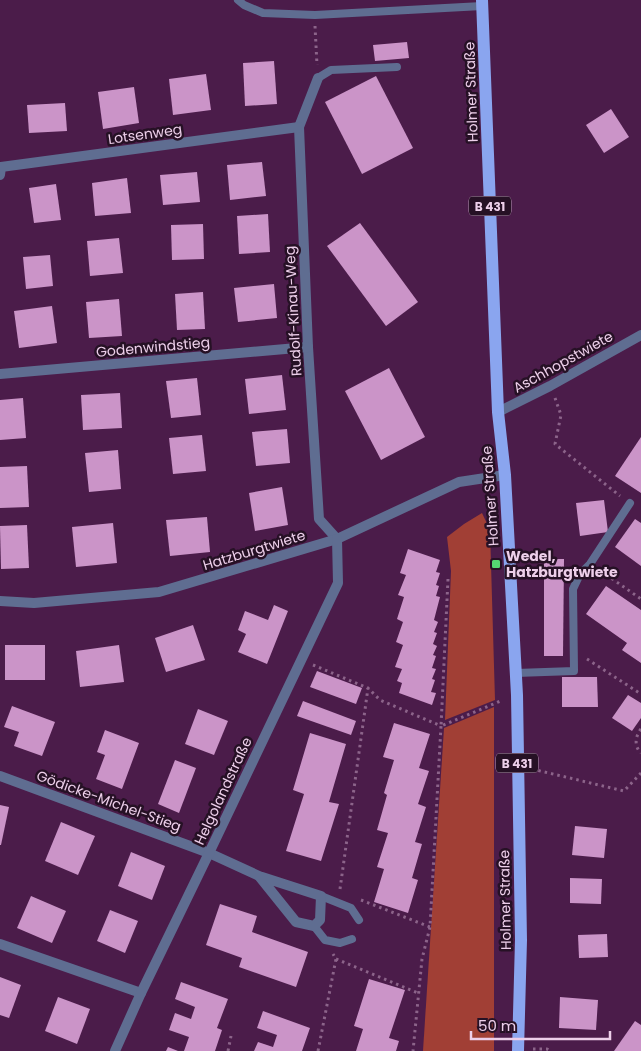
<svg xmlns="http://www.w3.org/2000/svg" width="641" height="1051" viewBox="0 0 641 1051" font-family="Poppins,sans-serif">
	<rect width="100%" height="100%" fill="#4b1c4a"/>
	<g fill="#a13f35">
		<polygon points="482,513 490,530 495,700 445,720 451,571 447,537 464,524"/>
		<polygon points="494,707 494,1051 423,1051 444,728"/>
	</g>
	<g fill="#cb94c8">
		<polygon points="407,42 409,58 375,61 373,45"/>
		<polygon points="274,61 277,104 245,106 243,63"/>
		<polygon points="206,74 211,110 173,115 169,79"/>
		<polygon points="376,76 413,148 362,174 325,102"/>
		<polygon points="134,87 139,123 103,129 98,92"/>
		<polygon points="65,103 67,131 29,133 27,105"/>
		<polygon points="611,109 629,137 604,153 586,125"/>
		<polygon points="262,162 266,196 230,200 227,165"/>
		<polygon points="197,172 200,202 163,205 160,175"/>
		<polygon points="127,178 131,213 95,216 92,183"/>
		<polygon points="56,184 61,220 34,223 29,188"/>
		<polygon points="268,214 270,252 239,254 237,216"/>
		<polygon points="360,223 418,302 386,326 327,246"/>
		<polygon points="203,224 204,259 172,260 171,225"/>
		<polygon points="119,238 123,273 90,276 87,241"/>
		<polygon points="50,255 53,286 26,289 23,257"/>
		<polygon points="274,284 277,318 238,322 234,288"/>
		<polygon points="203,292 205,329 177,330 175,294"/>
		<polygon points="119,299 122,336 89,338 86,302"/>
		<polygon points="52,306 57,343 19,348 14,311"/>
		<polygon points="389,368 425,437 381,460 345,391"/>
		<polygon points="282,375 286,410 249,414 245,379"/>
		<polygon points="197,378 201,415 171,418 166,381"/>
		<polygon points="120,393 122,428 83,430 81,395"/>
		<polygon points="23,398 26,438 0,440 0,400"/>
		<polygon points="287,429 290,463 256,466 252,432"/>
		<polygon points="202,435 206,471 173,474 169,438"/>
		<polygon points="641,437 641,493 615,476"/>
		<polygon points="118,450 121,489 89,492 85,453"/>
		<polygon points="27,466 29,507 0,508 0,467"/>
		<polygon points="282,487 288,525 255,531 249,493"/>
		<polygon points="604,500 608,532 580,536 576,503"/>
		<polygon points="207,517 210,552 170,556 166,520"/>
		<polygon points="635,519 641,523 641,566 615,547"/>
		<polygon points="113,523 117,563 76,567 72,527"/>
		<polygon points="27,525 29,568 1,569 0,526"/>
		<polygon points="408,549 440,560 436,572 440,573 436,585 439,586 436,596 440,597 434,620 438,622 434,632 437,633 433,644 437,646 433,655 436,656 432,668 436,669 432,679 435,680 431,692 436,693 432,705 399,693 402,683 397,681 402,669 395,667 403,645 396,642 403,622 397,619 404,597 398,595 406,575 400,573"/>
		<polygon points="544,559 564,559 563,656 544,656"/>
		<polygon points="606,586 641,610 641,663 622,650 627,643 586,614"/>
		<polygon points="274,605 288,611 267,664 238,652 246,634 238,630 245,611 268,620"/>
		<polygon points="193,625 205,660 166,672 155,638"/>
		<rect x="5" y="645" width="40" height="35"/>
		<polygon points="119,645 124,682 80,687 76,651"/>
		<polygon points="317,671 362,688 356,704 310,687"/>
		<polygon points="562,677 597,677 598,707 562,707"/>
		<polygon points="628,695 641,703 641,718 632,731 612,718"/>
		<polygon points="303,701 356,721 351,735 297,716"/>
		<polygon points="12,706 55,722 42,756 14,746 19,732 4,727"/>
		<polygon points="198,709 228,721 214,755 185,744"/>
		<polygon points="394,723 430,734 419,768 429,771 418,804 426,807 415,842 422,844 412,878 418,880 408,913 374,902 384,869 377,867 388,833 377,830 387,795 384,793 394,760 383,757"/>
		<polygon points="105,730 139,743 122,789 96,779 105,755 97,752"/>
		<polygon points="310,733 346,744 329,802 339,804 321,861 286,851 304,794 293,790"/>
		<polygon points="175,760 196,768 179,813 158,804"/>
		<polygon points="0,805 9,807 1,845 0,845"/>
		<polygon points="61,822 95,836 78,875 45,861"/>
		<polygon points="575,826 607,829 604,858 572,855"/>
		<polygon points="131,852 165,866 152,900 118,886"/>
		<polygon points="570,878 602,879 601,904 570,903"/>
		<polygon points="31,896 66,911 52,943 17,928"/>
		<polygon points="220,904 257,916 252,932 308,952 296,987 239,967 242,958 206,945"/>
		<polygon points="110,910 138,921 125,953 97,941"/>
		<polygon points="607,934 608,957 579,958 578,935"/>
		<polygon points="0,977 21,985 9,1018 0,1015"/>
		<polygon points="369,979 405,990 389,1038 399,1041 396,1051 356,1051 363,1029 354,1026"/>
		<polygon points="181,982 228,999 217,1028 222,1030 215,1051 184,1051 189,1037 169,1030 175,1013 191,1019 195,1007 175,999"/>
		<polygon points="58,997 90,1009 77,1044 45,1031"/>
		<polygon points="560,997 598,1000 596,1030 559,1028"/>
		<polygon points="263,1011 310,1028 302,1051 254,1051 258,1042 273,1047 277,1035 257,1028"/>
		<polygon points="635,1021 641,1025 641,1051 614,1051"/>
		<polygon points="168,1047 178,1051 166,1051"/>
	</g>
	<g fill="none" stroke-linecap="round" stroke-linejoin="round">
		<g stroke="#8c648a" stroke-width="3" stroke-dasharray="2.5 4" stroke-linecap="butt">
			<polyline points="315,26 317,65"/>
			<polyline points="555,398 561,415 555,444 620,496"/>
			<polyline points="601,571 641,599"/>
			<polyline points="448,579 441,726 503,700"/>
			<polyline points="587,659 641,694"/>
			<polyline points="313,665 368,688 380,700 441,726 430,927 422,959 413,1051"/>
			<path d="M641 729C635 737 634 746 641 753"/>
			<polyline points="532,769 624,791 641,773"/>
			<polyline points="340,889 368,688"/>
			<polyline points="361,900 430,927"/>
			<polyline points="336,959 418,993"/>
			<polyline points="533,1049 547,1049 550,1051"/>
			<polyline points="228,1051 231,1036"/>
			<polyline points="318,1051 336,959 333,954"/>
		</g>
		<g stroke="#5f6d91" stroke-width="8">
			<polyline points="238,0 244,5 263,13 315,15 482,6"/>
			<polyline points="318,78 331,70 397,67"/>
			<polyline points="516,673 574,671 573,589 580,574 590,564 630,503"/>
			<polyline points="321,896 351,908 359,920"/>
			<polyline points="314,926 325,940 340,943 352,939"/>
		</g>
		<g stroke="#5f6d91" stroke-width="10">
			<polyline points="318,78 299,127 308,347 319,519 337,539"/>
			<polyline points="0,175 1,167 299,127"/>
			<polyline points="0,374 308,347"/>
			<polyline points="498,412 550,386 641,335"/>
			<polyline points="0,601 34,603 159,592 337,539 459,482 505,475"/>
			<polyline points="0,776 209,853 259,876 321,896 320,920 314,926 296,922 259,876"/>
			<polyline points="0,944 141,993"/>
			<polyline points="115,1051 141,993 209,853 338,583 337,539"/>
		</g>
		<polyline stroke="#8aa5ef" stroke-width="12" points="482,0 498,412 505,475 517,695 521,940 518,1051"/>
	</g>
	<rect fill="#54d672" stroke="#261125" stroke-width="2" x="491" y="559" width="10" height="10" rx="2.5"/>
	<g text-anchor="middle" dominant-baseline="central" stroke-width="5" stroke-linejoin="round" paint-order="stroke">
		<g fill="#261125" stroke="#b196af" stroke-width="1">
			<rect x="469" y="196.5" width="42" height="19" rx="4"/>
			<rect x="496" y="753.5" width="42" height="19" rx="4"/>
		</g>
		<g font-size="12" font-weight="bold" fill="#edcfea">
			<text x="490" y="206">B 431</text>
			<text x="517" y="763">B 431</text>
		</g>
		<g font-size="14" fill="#edcfea" stroke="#261125">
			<text transform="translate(471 92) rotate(-92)">Holmer Straße</text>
			<text transform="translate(145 134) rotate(-8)">Lotsenweg</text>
			<text transform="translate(293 311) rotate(-93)">Rudolf-Kinau-Weg</text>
			<text transform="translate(153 347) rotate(-5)">Godenwindstieg</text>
			<text transform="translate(563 362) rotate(-29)">Aschhopstwiete</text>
			<text transform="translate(490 496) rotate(-94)">Holmer Straße</text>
			<text transform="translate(254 550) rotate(-17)">Hatzburgtwiete</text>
			<text transform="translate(223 791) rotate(-65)">Helgolandstraße</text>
			<text transform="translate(109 801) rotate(20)">Gödicke-Michel-Stieg</text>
			<text transform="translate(505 900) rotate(-91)">Holmer Straße</text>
		</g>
		<g font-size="14" font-weight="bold" fill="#edcfea" stroke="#261125" text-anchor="start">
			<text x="506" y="556">Wedel,<tspan x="506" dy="16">Hatzburgtwiete</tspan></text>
		</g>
	</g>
	<path d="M471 1031v8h139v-8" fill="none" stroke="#edcfea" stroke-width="2.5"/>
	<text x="478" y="1031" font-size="15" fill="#edcfea" stroke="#261125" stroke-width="4" paint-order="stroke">50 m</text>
</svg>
